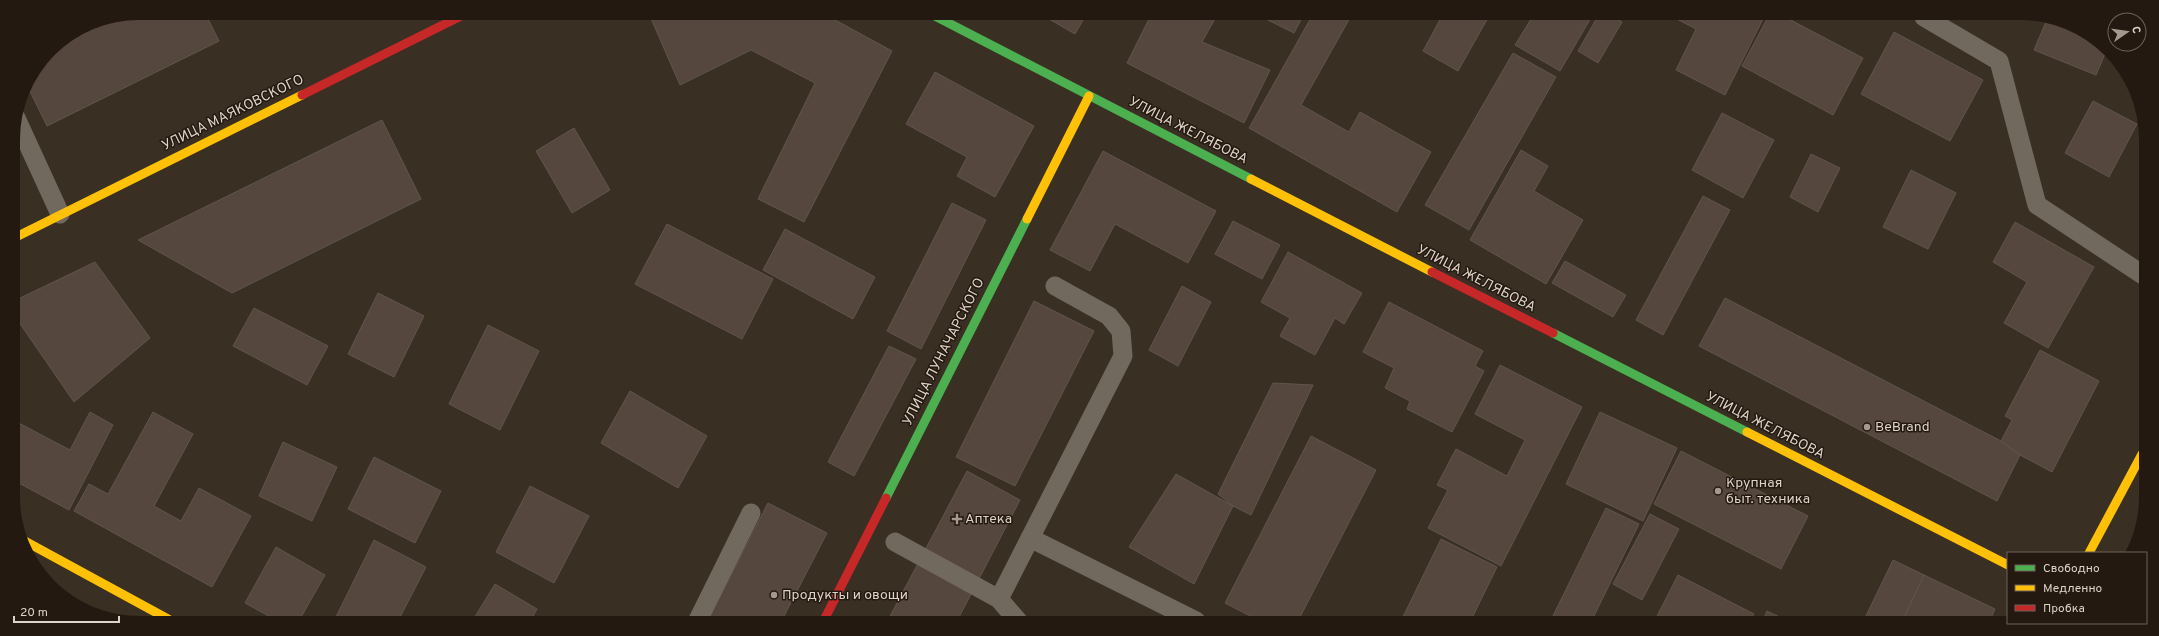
<svg xmlns="http://www.w3.org/2000/svg" width="2159" height="636" viewBox="0 0 2159 636" font-family="Overpass,sans-serif">
	<rect width="100%" height="100%" fill="#3a2f23"/>
	<g fill="#55473e" stroke="#60554e">
		<polygon points="139,13 205,13 219,41 47,126 27,85 50,50 91,23"/>
		<polygon points="649,14 826,15 892,51 804,222 758,199 815,83 751,50 680,85"/>
		<polygon points="1042,15 1086,15 1075,34"/>
		<polygon points="1151,15 1217,15 1202,42 1270,70 1244,123 1127,63"/>
		<polygon points="1258,15 1303,16 1294,33"/>
		<polygon points="1312,16 1351,16 1301,105 1349,132 1360,112 1431,152 1397,212 1249,128"/>
		<polygon points="1442,16 1489,16 1458,71 1423,51"/>
		<polygon points="1533,16 1592,16 1560,71 1515,45"/>
		<polygon points="1598,16 1613,16 1622,22 1598,63 1578,51"/>
		<polygon points="1671,16 1764,17 1725,95 1676,70 1696,29"/>
		<polygon points="1768,17 1785,17 1863,58 1833,115 1742,66"/>
		<polygon points="2048,17 2052,17 2107,49 2096,75 2034,50"/>
		<polygon points="1894,32 1983,80 1950,141 1861,94"/>
		<polygon points="1513,53 1556,77 1469,230 1425,205"/>
		<polygon points="935,72 1034,126 995,197 957,176 967,157 906,124"/>
		<polygon points="2093,101 2137,124 2109,177 2065,153"/>
		<polygon points="1722,113 1774,140 1743,198 1692,170"/>
		<polygon points="382,120 421,199 232,293 138,240"/>
		<polygon points="574,128 610,190 572,213 536,151"/>
		<polygon points="1521,150 1548,166 1534,191 1583,220 1546,284 1470,240"/>
		<polygon points="1103,151 1216,211 1188,263 1115,224 1090,271 1050,250"/>
		<polygon points="1811,154 1840,168 1818,212 1790,197"/>
		<polygon points="1911,170 1956,193 1928,249 1883,227"/>
		<polygon points="1703,196 1730,210 1663,335 1636,320"/>
		<polygon points="952,203 986,220 921,349 887,331"/>
		<polygon points="1233,221 1280,245 1262,279 1215,254"/>
		<polygon points="2015,222 2094,267 2048,348 2004,323 2027,282 1993,262"/>
		<polygon points="667,224 773,279 742,339 635,284"/>
		<polygon points="785,229 875,277 853,319 763,270"/>
		<polygon points="1288,252 1362,293 1344,324 1335,318 1315,355 1280,336 1290,318 1261,302"/>
		<polygon points="1565,261 1626,295 1613,317 1552,283"/>
		<polygon points="95,262 150,338 74,402 14,315 14,301"/>
		<polygon points="1182,286 1211,302 1178,366 1149,350"/>
		<polygon points="378,293 424,316 394,377 348,354"/>
		<polygon points="1725,298 2001,441 2020,455 1997,501 1699,346"/>
		<polygon points="1034,301 1094,331 1015,486 956,457"/>
		<polygon points="1389,302 1483,351 1475,366 1484,371 1452,432 1407,409 1410,401 1385,388 1394,368 1363,352"/>
		<polygon points="254,308 328,346 307,385 233,346"/>
		<polygon points="488,325 539,351 500,430 449,404"/>
		<polygon points="889,346 916,359 854,476 828,462"/>
		<polygon points="2040,350 2099,381 2052,472 2020,455 2001,441 2012,420 2005,416"/>
		<polygon points="1500,365 1582,407 1501,566 1428,528 1448,490 1437,485 1456,449 1507,476 1525,440 1475,414"/>
		<polygon points="1273,383 1313,385 1251,515 1233,506 1218,494"/>
		<polygon points="630,391 707,436 678,488 601,443"/>
		<polygon points="90,412 113,425 69,510 15,481 15,421 70,450"/>
		<polygon points="153,412 193,434 154,506 181,521 199,488 251,516 212,587 74,511 89,484 108,494"/>
		<polygon points="1600,412 1677,448 1643,521 1566,484"/>
		<polygon points="1311,436 1376,470 1298,621 1260,621 1225,603"/>
		<polygon points="283,442 337,467 312,521 259,496"/>
		<polygon points="1681,451 1808,516 1781,569 1654,504"/>
		<polygon points="374,457 441,491 415,543 348,509"/>
		<polygon points="967,471 1020,500 957,621 888,620"/>
		<polygon points="1176,474 1233,506 1194,584 1129,547"/>
		<polygon points="530,486 589,516 554,583 496,552"/>
		<polygon points="768,503 827,533 782,620 708,620"/>
		<polygon points="1606,508 1639,524 1591,622 1550,622"/>
		<polygon points="1650,514 1679,529 1642,600 1613,584"/>
		<polygon points="1441,539 1497,567 1470,622 1401,621"/>
		<polygon points="374,540 426,567 399,619 335,619"/>
		<polygon points="276,547 325,575 300,619 274,619 245,603"/>
		<polygon points="1893,560 1924,575 1902,622 1863,622"/>
		<polygon points="1678,575 1754,614 1749,622 1654,622"/>
		<polygon points="1924,575 1995,609 1989,623 1902,622"/>
		<polygon points="495,584 537,609 531,620 473,620"/>
		<polygon points="1767,611 1790,622 1762,622"/>
	</g>
	<g fill="none" stroke-linecap="round" stroke-linejoin="round">
		<g stroke="#71685e" stroke-width="19">
			<polyline points="1924,17 1999,61 2037,205 2143,275"/>
			<polyline points="16,118 60,214"/>
			<polyline points="1030,538 1196,621"/>
			<polyline points="895,542 999,599 1018,621"/>
			<polyline points="999,599 1123,356 1121,331 1109,316 1055,286"/>
			<polyline points="698,620 751,513"/>
		</g>
		<g stroke="#4caf50" stroke-width="9">
			<polyline points="933,15 1251,179"/>
			<polyline points="1553,333 1747,432"/>
			<polyline points="886,498 1027,219"/>
		</g>
		<g stroke="#ffc107" stroke-width="9">
			<polyline points="1251,179 1432,272"/>
			<polyline points="1027,219 1089,96"/>
			<polyline points="14,238 302,95"/>
			<polyline points="1747,432 2008,565"/>
			<polyline points="21,539 168,619"/>
			<polyline points="2089,553 2142,454"/>
		</g>
		<g stroke="#c62828" stroke-width="9">
			<polyline points="302,95 465,14"/>
			<polyline points="1432,272 1553,333"/>
			<polyline points="824,620 886,498"/>
		</g>
	</g>
	<g fill="#a5998d" stroke="#231910" stroke-width="1.5">
		<circle cx="1867" cy="427" r="4"/>
		<circle cx="1718" cy="491" r="4"/>
		<path d="M955 513h4v4h4v4h-4v4h-4v-4h-4v-4h4z"/>
		<circle cx="774" cy="595" r="4"/>
	</g>
	<g text-anchor="middle" dominant-baseline="central" stroke-width="3" stroke-linejoin="round" paint-order="stroke">
		<g font-size="14" fill="#dfd2c6" stroke="#231910">
			<text transform="translate(233 113) rotate(-26)">УЛИЦА МАЯКОВСКОГО</text>
			<text transform="translate(1188 131) rotate(27)">УЛИЦА ЖЕЛЯБОВА</text>
			<text transform="translate(1476 279) rotate(27)">УЛИЦА ЖЕЛЯБОВА</text>
			<text transform="translate(944 352) rotate(-63)">УЛИЦА ЛУНАЧАРСКОГО</text>
			<text transform="translate(1765 426) rotate(27)">УЛИЦА ЖЕЛЯБОВА</text>
		</g>
		<g font-size="14" fill="#dfd2c6" stroke="#231910" text-anchor="start">
			<text x="1875" y="427">BeBrand</text>
			<text x="1726" y="483">Крупная<tspan x="1726" dy="16">быт. техника</tspan></text>
			<text x="965" y="519">Аптека</text>
			<text x="782" y="595">Продукты и овощи</text>
		</g>
	</g>
	<path d="M0 0H2159V636H0ZM139 20H2020A119 119 0 0 1 2139 139V497A119 119 0 0 1 2020 616H139A119 119 0 0 1 20 497V139A119 119 0 0 1 139 20Z" fill="#231910" fill-rule="evenodd"/>
	<rect x="2007" y="552" width="140" height="72" fill="#231910" stroke="#6e6359"/>
	<rect x="2015" y="565" width="20" height="6" fill="#4caf50" stroke="#6e6359"/>
	<text x="2043" y="572" font-size="12" fill="#dfd2c6">Свободно</text>
	<rect x="2015" y="585" width="20" height="6" fill="#ffc107" stroke="#6e6359"/>
	<text x="2043" y="592" font-size="12" fill="#dfd2c6">Медленно</text>
	<rect x="2015" y="605" width="20" height="6" fill="#c62828" stroke="#6e6359"/>
	<text x="2043" y="612" font-size="12" fill="#dfd2c6">Пробка</text>
	<g transform="translate(2127 32) rotate(77)"><circle r="19" fill="#231910" stroke="#6e6359"/>
	<path d="M0-3L7 15L0 10L-7 15Z" fill="#a5998d"/>
	<text y="-6" font-size="11" font-weight="bold" text-anchor="middle" fill="#dfd2c6">С</text>
	</g>
	<path d="M14 616v6h105v-6" fill="none" stroke="#dfd2c6" stroke-width="2"/>
	<text x="20" y="616" font-size="12" fill="#dfd2c6" stroke="#231910" stroke-width="3" paint-order="stroke">20 m</text>
</svg>
